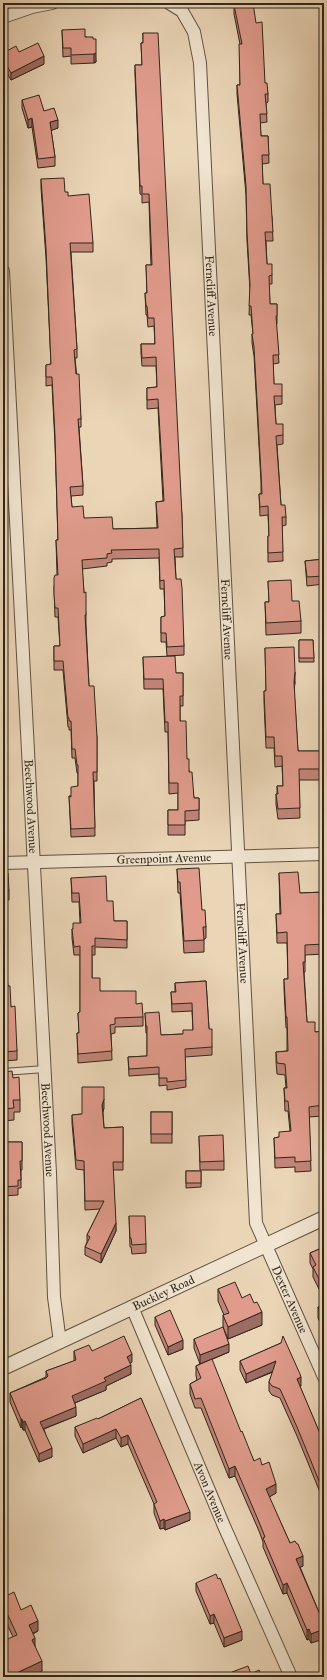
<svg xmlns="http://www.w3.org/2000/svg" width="327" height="1680" viewBox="0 0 327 1680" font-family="'IM FELL Great Primer',serif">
	<rect width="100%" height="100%" fill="#ead5b7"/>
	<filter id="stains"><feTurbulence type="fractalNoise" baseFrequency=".005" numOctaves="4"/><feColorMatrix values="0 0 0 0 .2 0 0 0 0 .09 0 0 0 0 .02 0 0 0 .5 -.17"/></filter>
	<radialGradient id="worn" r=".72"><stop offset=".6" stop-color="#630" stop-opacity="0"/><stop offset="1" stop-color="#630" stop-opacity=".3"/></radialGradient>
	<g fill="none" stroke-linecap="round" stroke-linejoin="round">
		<g stroke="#5f5240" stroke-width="8">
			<polyline id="service" points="3,1072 45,1069"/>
		</g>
		<g stroke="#5f5240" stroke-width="14">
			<g id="minor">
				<path id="s1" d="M169 3 182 11 194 32 200 63 256 1223 324 1377"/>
				<polyline points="3,17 32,7 52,3"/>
				<path id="s2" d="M3 271 50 1173 54 1297 60 1342"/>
				<path id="s3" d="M3 863 324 854"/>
				<path id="s4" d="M132 1307 224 1526 291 1677"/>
			</g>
		</g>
		<g stroke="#5f5240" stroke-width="16">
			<g id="tertiary">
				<path id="s5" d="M3 1368 324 1218"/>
			</g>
		</g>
		<use href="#service" stroke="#f1e4d0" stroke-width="6"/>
		<use href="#minor" stroke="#f1e4d0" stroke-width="12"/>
		<use href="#tertiary" stroke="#f1e4d0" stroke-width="14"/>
	</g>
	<g fill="#c18578" stroke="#312619">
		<polygon points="234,5 265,83 268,94 268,102 266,103 267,122 260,123 261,136 268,136 269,163 262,164 263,184 272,217 273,241 266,241 267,264 272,275 272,284 269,284 270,304 277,304 277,324 276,324 279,363 273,364 274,384 282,396 282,404 275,405 276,424 283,435 283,444 277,445 281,505 286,517 286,525 282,526 283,561 268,562 268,536 269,536 268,515 260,516 259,494 261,494 261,482 254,356 252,343 252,334 253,334 251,315 249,315 250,291 247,241 246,195 237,94 237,85 240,85 240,44 234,14"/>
		<polygon points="62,30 93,39 96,62 94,63 71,64 71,56 63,57"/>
		<polygon points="143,33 182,516 183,557 175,557 176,579 184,646 184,655 167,656 166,642 161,642 161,617 165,616 164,589 160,589 159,558 112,559 112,562 107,563 107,566 82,569 84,593 86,615 86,624 89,686 97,737 97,781 94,781 95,836 71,837 69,796 71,796 78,786 78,773 77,773 75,758 72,758 71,730 69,730 69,727 68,727 63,670 54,670 54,646 60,646 58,617 55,617 54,587 57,575 56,540 58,540 55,444 52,385 46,386 46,365 51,364 46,258 41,188 41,179 65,192 68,196 93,243 93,252 71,252 77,349 77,358 75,358 81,419 81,427 79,427 83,486 83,495 71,496 72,507 84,518 113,529 157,528 156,502 163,501 158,408 147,409 147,388 157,387 156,366 142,366 141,353 141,344 155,344 154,326 148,327 147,315 146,315 145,293 147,293 146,265 151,265 149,202 142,203 142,195 140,194 135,74 135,65 142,65 141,43 143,43"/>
		<polygon points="19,52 44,64 11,80 3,66 3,53"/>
		<polygon points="22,100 44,111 58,128 51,130 55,157 55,166 38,168 32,127 28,128 22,108"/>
		<polygon points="324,559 324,584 307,586 305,561"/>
		<polygon points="268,581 292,601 301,621 301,633 266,635 265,602 269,602"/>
		<polygon points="299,640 313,640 314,662 299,662"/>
		<polygon points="265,648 295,682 294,689 298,751 324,751 324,780 299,780 300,818 278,819 276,804 276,794 277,794 277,786 283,786 282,766 275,767 274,748 266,748 264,702 264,691 266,691"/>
		<polygon points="143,657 176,673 183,673 183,706 180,706 180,721 194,798 199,798 199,820 185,821 185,835 168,835 168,810 178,810 178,793 169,794 168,732 165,732 163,689 144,689"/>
		<polygon points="177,869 202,910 206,927 206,938 204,939 204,952 184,953 180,893 178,893"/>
		<polygon points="3,873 9,891 9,900 4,900 6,978 8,986 17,1051 17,1060 3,1061"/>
		<polygon points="279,873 300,893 324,892 324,954 305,955 305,972 304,972 307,1022 315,1032 324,1031 324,1054 320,1055 323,1116 309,1117 311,1171 295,1172 295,1167 275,1168 274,1138 279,1137 290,1131 288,1111 285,1111 284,1088 286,1088 285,1075 277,1074 276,1062 276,1052 287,1051 287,1028 286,1028 284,989 284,979 288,979 287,943 277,943 277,942 276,914 280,914"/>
		<polygon points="71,878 107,901 114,921 127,921 127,948 95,947 95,955 92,955 92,978 100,991 136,1004 143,1017 143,1026 115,1027 115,1033 111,1034 112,1060 78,1063 77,1033 79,1033 78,1013 80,1012 80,955 74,955 72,938 72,929 73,929 80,923 79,902 72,902"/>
		<polygon points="206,981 209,1029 212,1047 212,1055 185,1057 186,1087 167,1090 167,1085 159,1086 159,1074 129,1076 128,1057 147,1056 147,1033 146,1033 145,1013 161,1035 183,1034 193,1030 192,1011 172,1012 171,992 175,992 175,983"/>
		<polygon points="3,1072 20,1100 20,1112 14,1112 14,1120 3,1121"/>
		<polygon points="104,1108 103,1112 104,1128 123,1127 123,1170 113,1170 116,1231 101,1263 85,1255 85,1247 87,1242 87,1235 100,1209 85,1210 84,1170 76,1169 72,1123 72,1115 82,1114"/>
		<rect x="151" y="1112" width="21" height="31"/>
		<polygon points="199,1136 224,1161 224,1170 200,1170"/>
		<polygon points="3,1142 22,1142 22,1170 21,1170 21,1188 18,1188 18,1195 3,1196"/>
		<polygon points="186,1171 201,1171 201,1187 186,1188"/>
		<polygon points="129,1216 146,1244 146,1253 132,1254 131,1247 130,1247"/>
		<polygon points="324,1247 324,1294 322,1288 319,1289 313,1277 313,1269 310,1263 310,1253"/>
		<polygon points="218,1289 242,1298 262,1325 228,1339 223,1327 223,1315 224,1315 218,1301"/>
		<polygon points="324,1305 324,1332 318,1318 318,1307"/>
		<polygon points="155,1317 183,1349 168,1355 155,1325"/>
		<polygon points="194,1339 229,1352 206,1362 254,1461 262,1465 276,1493 269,1497 290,1543 303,1566 300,1567 324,1624 324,1677 323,1677 322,1639 311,1643 309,1639 307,1640 287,1593 283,1594 263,1547 263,1542 259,1531 235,1476 229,1478 201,1408 195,1408 190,1394 190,1384 197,1380 196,1376 196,1366 200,1364 194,1348"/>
		<polygon points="281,1343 301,1386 300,1387 324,1443 324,1502 297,1436 280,1398 272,1395 269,1391 269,1382 273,1372 246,1383 240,1370 240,1361"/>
		<polygon points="74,1351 92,1351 132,1362 130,1363 131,1374 106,1386 106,1390 75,1403 76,1416 44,1429 52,1457 39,1462 25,1430 23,1430 22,1427 21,1428 10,1402 10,1393 46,1377 46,1371 74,1361"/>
		<polygon points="141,1398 190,1520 165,1530 164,1528 160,1529 154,1513 154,1504 128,1444 121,1447 116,1438 83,1453 75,1436 75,1427 98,1419"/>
		<polygon points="196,1583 242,1640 224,1647 214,1623 210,1624 196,1591"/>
		<polygon points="3,1592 8,1595 21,1610 38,1631 33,1634 35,1647 42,1671 13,1637 7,1624 3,1625"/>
	</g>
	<g fill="#9d6c62" stroke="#312619">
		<polygon points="96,53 96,62 94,63 94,54"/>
		<polygon points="44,56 44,64 11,80 11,73"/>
		<polygon points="32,118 32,127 28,128 28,120"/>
		<polygon points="58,120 58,128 50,131 50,122"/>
		<polygon points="295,672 295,682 294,692 294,682"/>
		<polygon points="104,1099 104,1108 102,1114 102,1105"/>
		<polygon points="116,1223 116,1231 101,1263 101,1254"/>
		<polygon points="322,1278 322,1288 319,1289 319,1279"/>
		<polygon points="262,1312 262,1325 228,1339 228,1327"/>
		<polygon points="183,1340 183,1349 168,1355 168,1347"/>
		<polygon points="229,1344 229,1352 200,1364 200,1355"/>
		<polygon points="132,1354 132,1362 127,1365 127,1357"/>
		<polygon points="276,1361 276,1370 246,1383 246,1374"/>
		<polygon points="131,1365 131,1374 106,1386 106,1390 72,1404 72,1396 104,1378"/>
		<polygon points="301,1377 301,1386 297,1388 297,1379"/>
		<polygon points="76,1407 76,1416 40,1430 40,1422"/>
		<polygon points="21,1419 22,1419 22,1427 21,1428"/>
		<polygon points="25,1421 25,1430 23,1430 23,1422"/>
		<polygon points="116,1429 116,1438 83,1453 83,1444"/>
		<polygon points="128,1435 128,1444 121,1447 121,1438"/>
		<polygon points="52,1448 52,1457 39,1462 39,1454"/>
		<polygon points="235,1466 235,1476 229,1478 229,1469"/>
		<polygon points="276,1484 276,1493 266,1499 266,1489"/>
		<polygon points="190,1512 190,1520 165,1530 165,1521"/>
		<polygon points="164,1519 164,1528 160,1529 160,1521"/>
		<polygon points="303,1556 303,1566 296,1569 296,1559"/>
		<polygon points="287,1583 287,1593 283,1594 283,1585"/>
		<polygon points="7,1613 7,1624 3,1625 3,1615"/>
		<polygon points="214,1614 214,1623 210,1624 210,1616"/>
		<polygon points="38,1621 38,1631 29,1635 29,1625"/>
		<polygon points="309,1629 309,1639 307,1640 307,1630"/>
		<polygon points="324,1629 324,1639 311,1643 311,1634"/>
		<polygon points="242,1631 242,1640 224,1647 224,1638"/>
		<polygon points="35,1638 35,1649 32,1640"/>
		<polygon points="42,1661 42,1671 30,1677 8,1677"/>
	</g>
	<g fill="#e09b8c" stroke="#312619">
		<polygon points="244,3 253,3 256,23 262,22 265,83 267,83 268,94 265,94 267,114 260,114 261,136 268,136 269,155 262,155 263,184 270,184 272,217 273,232 265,232 267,264 272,264 272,275 269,276 270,304 277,304 277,316 276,316 279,355 273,355 274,384 282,384 282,396 274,396 276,424 283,424 283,435 276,436 281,505 285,505 286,517 282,517 283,552 268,553 268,536 269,536 268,506 260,507 259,494 262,494 261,473 254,347 252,334 253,334 251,306 249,306 250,285 247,232 246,186 237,85 240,85 239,44 242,44 234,5"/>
		<polygon points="85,29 85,37 93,37 93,39 96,39 96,53 94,54 71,55 71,48 63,48 62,30"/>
		<polygon points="143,33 158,33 182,516 183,548 174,549 176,579 181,579 182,588 184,646 167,647 166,633 161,633 161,617 165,616 164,580 160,581 159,549 111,550 112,553 107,554 107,558 82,560 84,593 86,592 86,615 85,615 89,686 94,686 97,737 97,772 93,772 95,828 71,829 69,796 71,797 71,787 78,786 78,765 77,765 75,749 72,749 71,721 69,721 69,718 68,718 63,661 54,661 54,646 60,646 58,608 55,608 54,594 54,578 55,575 58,575 56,540 58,540 55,436 52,377 46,377 46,365 51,364 46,249 41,179 64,178 65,192 68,192 68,196 89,194 93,243 70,243 77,349 74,350 76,374 79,374 81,419 78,419 83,486 70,487 72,507 83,506 84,518 112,517 113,529 158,528 156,502 164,501 158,399 147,400 147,388 157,387 156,357 142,358 141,344 155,344 154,318 148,318 147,306 146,306 145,293 147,293 146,265 152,265 149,194 142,194 142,186 140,186 135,65 142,65 141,43 143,43"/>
		<polygon points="38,43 44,56 11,73 3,59 3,53 16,46 19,52"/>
		<polygon points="39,95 44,111 54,108 58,120 50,122 55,157 38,159 32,118 28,120 22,100"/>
		<polygon points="324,559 324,576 307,577 305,561"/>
		<polygon points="291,580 292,601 299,601 301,621 266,623 265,602 269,602 268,581"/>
		<polygon points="299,640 313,640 314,658 299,658"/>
		<polygon points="294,647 295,672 294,682 298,751 324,751 324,769 299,769 300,808 278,809 276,794 278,794 277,786 283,786 282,756 275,756 274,737 266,737 264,691 266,691 265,648"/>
		<polygon points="175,656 176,673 183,673 183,696 180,696 180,721 186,721 187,759 189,759 189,772 192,772 194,798 199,798 199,810 185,811 185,825 168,825 168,810 178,810 178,783 169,783 168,722 165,722 163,679 144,679 143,657"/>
		<polygon points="199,868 202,910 205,910 206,927 203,927 204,940 184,941 180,882 178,882 177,869"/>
		<polygon points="298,872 300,893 324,892 324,929 323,929 324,944 305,945 305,962 303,962 307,1022 315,1022 315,1032 324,1031 324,1044 320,1045 323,1105 309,1107 311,1161 295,1162 295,1157 275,1158 274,1138 279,1137 279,1132 291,1131 288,1101 285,1101 284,1088 287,1088 285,1064 277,1063 276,1052 288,1051 287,1017 286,1017 284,979 288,979 287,932 277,933 276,914 281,914 279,873"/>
		<polygon points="3,873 8,873 9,891 4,891 6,978 7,978 8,986 10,986 11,1007 15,1006 17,1051 3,1052"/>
		<polygon points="106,876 107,901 113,901 114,921 127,921 127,940 95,938 95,946 92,946 92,978 100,978 100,991 136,991 136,1004 142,1003 143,1017 115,1018 115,1024 110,1025 112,1051 78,1054 77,1033 79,1033 78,1013 80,1012 80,946 74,947 72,929 73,929 73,923 81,923 79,893 72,893 71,878"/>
		<polygon points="206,981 209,1029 212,1029 212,1047 185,1049 186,1080 167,1082 167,1078 159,1078 159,1067 129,1069 128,1057 147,1056 147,1026 146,1026 145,1013 159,1012 161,1035 183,1034 183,1030 193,1030 192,1003 172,1004 171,992 176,992 175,983"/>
		<polygon points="12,1071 13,1078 19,1077 20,1100 13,1100 14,1108 3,1109 3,1072"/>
		<polygon points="82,1087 104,1087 104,1099 102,1105 104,1128 123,1127 123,1162 113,1162 116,1223 101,1254 85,1247 90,1237 87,1235 104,1201 85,1201 84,1161 76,1160 72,1115 82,1114"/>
		<rect x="151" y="1112" width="21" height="22"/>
		<polygon points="223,1135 224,1161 200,1162 199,1136"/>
		<polygon points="3,1142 22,1142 22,1161 20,1161 21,1180 18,1180 18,1186 3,1187"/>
		<rect x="186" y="1171" width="15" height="12"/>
		<polygon points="129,1216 145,1216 146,1244 132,1245 131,1238 130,1238"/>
		<polygon points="324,1247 324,1284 322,1278 319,1279 313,1267 316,1265 310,1253"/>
		<polygon points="235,1282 242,1298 250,1294 254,1303 257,1302 262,1312 228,1327 223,1315 229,1313 218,1289"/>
		<polygon points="324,1305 324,1321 318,1307"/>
		<polygon points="170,1310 183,1340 168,1347 155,1317"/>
		<polygon points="223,1327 229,1344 200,1355 194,1339"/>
		<polygon points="124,1336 132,1354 127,1357 131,1365 104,1378 106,1381 72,1396 76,1407 40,1422 52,1448 39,1454 25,1421 23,1422 22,1419 21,1419 10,1393 46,1378 48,1376 46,1371 76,1360 74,1351 89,1345 92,1351"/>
		<polygon points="283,1336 300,1374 301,1377 297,1379 324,1443 324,1493 297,1427 280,1389 272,1386 269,1382 276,1361 246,1374 240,1361 281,1343"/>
		<polygon points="212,1359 241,1432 242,1431 254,1461 260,1458 262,1465 269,1462 276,1484 266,1489 290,1543 295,1541 297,1544 298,1544 303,1556 296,1559 324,1624 324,1629 311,1634 309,1629 307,1630 287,1583 283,1585 263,1538 265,1537 259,1522 235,1466 229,1469 201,1398 195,1399 190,1384 201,1378 196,1366"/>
		<polygon points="141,1398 190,1512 165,1521 164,1519 160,1521 154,1504 157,1502 128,1435 121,1438 116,1429 83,1444 75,1427 97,1418 98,1419"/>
		<polygon points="216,1574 218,1579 220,1578 242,1631 224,1638 214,1614 210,1616 196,1583"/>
		<polygon points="6,1591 8,1595 14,1592 21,1610 31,1605 38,1621 29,1625 35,1638 32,1640 42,1661 8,1677 3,1677 3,1641 17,1635 7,1613 3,1615 3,1592"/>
		<polygon points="322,1638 324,1638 324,1668 323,1668"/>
		<polygon points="248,1666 251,1674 259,1670 263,1677 234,1677 232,1672"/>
	</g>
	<g text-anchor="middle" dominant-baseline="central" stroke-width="3" stroke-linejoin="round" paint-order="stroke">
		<g font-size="12" fill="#312619" stroke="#f1e4d0">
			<text stroke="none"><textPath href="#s1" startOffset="304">Ferncliff Avenue</textPath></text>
			<text stroke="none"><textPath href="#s1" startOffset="628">Ferncliff Avenue</textPath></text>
			<text stroke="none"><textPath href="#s2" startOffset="536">Beechwood Avenue</textPath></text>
			<text stroke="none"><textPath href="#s3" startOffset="161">Greenpoint Avenue</textPath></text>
			<text stroke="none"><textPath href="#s1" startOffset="952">Ferncliff Avenue</textPath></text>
			<text stroke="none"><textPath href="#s2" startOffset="860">Beechwood Avenue</textPath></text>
			<text stroke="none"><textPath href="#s5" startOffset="177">Buckley Road</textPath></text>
			<text stroke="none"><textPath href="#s1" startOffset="1316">Dexter Avenue</textPath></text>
			<text stroke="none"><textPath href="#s4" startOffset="201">Avon Avenue</textPath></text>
		</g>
	</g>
	<rect width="327" height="1680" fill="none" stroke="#ead5b7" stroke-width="16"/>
	<rect x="4" y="4" width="319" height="1672" fill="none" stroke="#312619" stroke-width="2"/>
	<rect x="8" y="8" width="311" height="1664" fill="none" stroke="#312619"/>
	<rect width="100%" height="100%" filter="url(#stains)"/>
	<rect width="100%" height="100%" fill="url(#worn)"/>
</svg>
